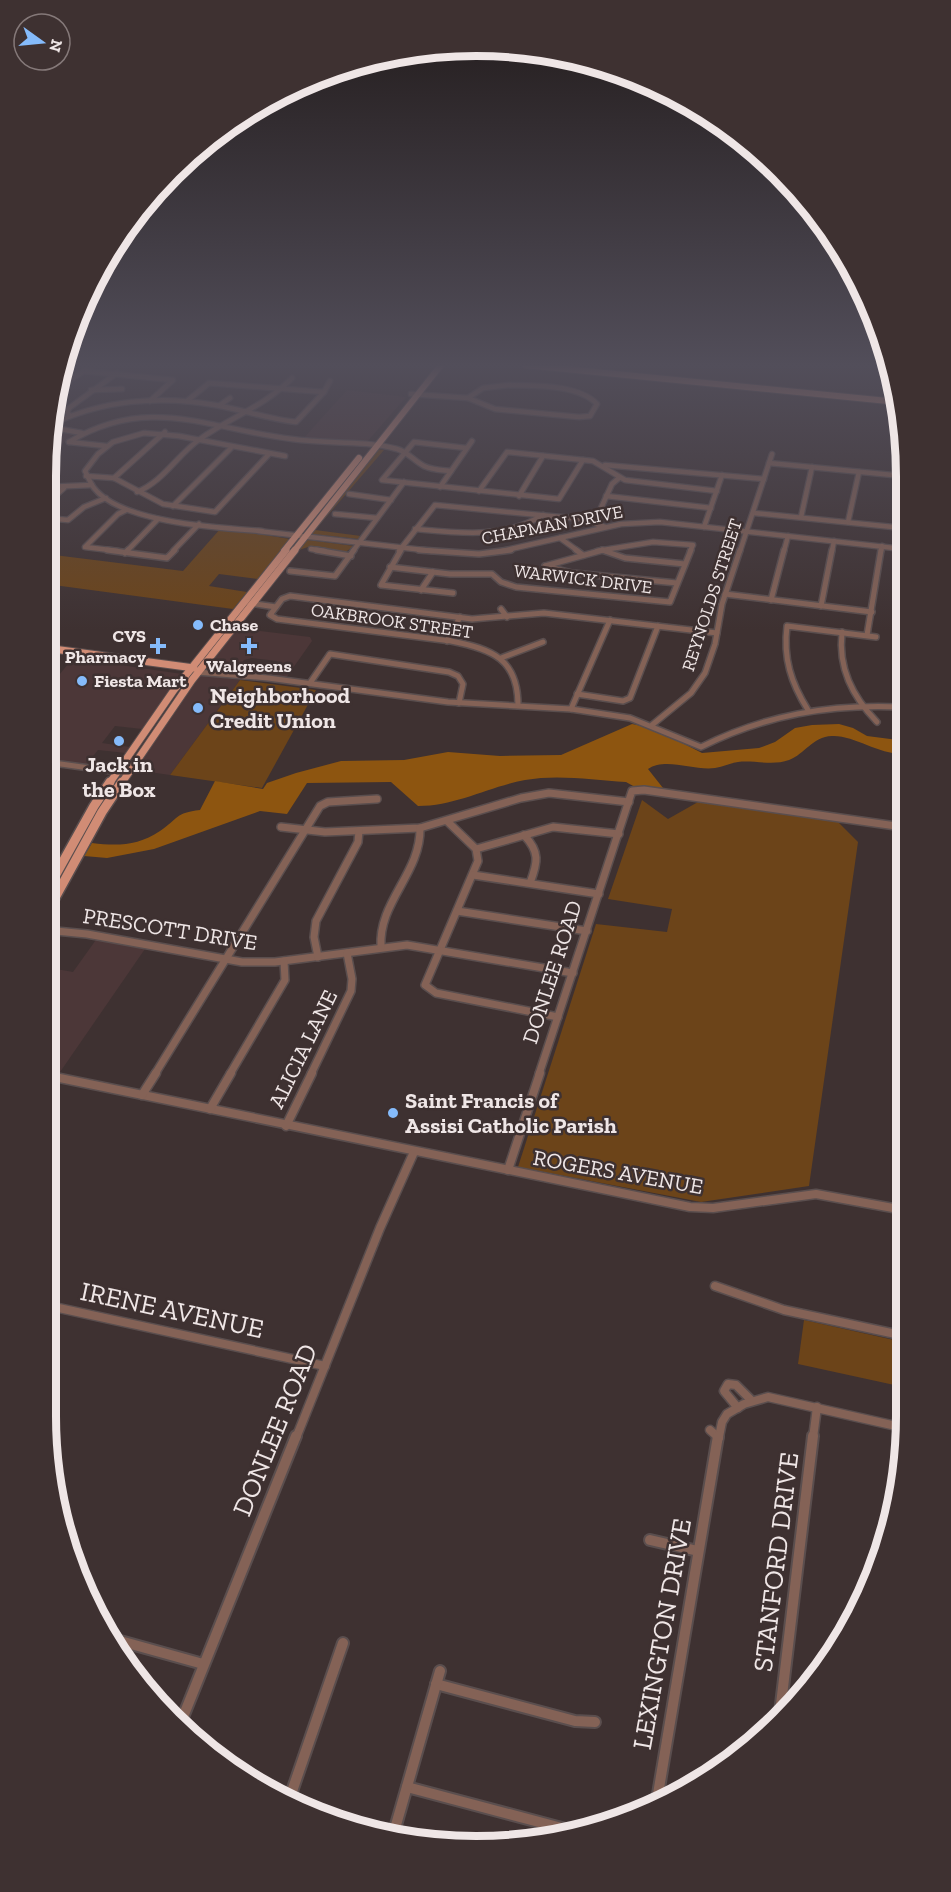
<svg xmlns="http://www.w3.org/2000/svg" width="951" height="1892" viewBox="0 0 951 1892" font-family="'Zilla Slab',serif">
	<rect width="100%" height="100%" fill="#3e3131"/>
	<g fill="#4c3738">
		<polygon points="347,390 406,397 366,443 303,439"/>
		<polygon points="49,429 74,434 52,452 46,451"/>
		<polygon points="236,628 310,637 312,641 286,678 268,675 277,661 252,658 244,660 236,671 205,667"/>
		<polygon points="73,658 182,674 142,729 115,726 102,743 130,747 126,753 98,750 86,765 46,759 46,691"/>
		<polygon points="201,675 240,680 170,775 135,770 198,676"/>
		<polygon points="98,937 147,946 58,1075 45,1072 45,967 73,972"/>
	</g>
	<g fill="#6c4419">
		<polygon points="377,449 384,450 315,530 361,536 359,539 313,534 311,532"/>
		<polygon points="221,528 290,539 258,579 219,574 209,586 247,592 233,609 46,584 46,554 183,571"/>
		<polygon points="308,540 354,546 344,553 308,547 299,550 272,581 304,541"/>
		<polygon points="240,680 316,690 262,788 170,775"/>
		<polygon points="642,800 668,819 698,802 837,821 858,842 809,1186 701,1202 518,1167 596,924 667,932 672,909 608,899"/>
		<polygon points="804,1320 903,1342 899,1386 798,1364"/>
	</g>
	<path fill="#8d5510" d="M632 724 653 728 702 753 759 748 775 742 795 728 812 725 839 724 853 728 867 736 898 740 903 736V754C877 754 854 735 832 736 812 737 805 754 789 760 773 766 754 760 738 762 730 763 723 767 715 768 694 771 666 757 648 769L663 788 635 787 626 782C593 780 558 774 525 780 488 787 456 806 418 806L391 782 307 783 287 814 260 811 154 849 107 858 84 856 92 843C117 846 138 846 160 831 179 818 175 813 200 810L215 781 263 789 267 783 296 773 341 761 404 760 448 752 500 756 561 755Z"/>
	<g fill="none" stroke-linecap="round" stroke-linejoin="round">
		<g stroke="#5a4e4e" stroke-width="7">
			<g id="minor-far4">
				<path d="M509 385C535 386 578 384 597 404L590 416 579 417 495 409 468 398 483 388Z"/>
				<polyline points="56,388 84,371 173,380 150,401"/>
				<polyline points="91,390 122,389"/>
				<polyline points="411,394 468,398"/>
				<polyline points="187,401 209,383 324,392"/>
				<polyline points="220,405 230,398"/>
				<polyline points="70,416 67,412 69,408 117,373"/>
				<path d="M50 425C101 400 160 395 215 405 243 410 269 419 296 422L324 392 330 381"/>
				<polyline points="49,427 82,433"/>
				<path d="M69 442C149 394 208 429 292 439 326 444 363 440 397 449 408 452 414 461 424 466 432 470 442 470 451 471"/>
				<polyline points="69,442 106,446"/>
				<polyline points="466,448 414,442 382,480 559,499 583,460"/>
				<polyline points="769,463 903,476"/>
				<polyline points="605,465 764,479"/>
				<polyline points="86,476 114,478 163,504 215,512 269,454"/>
				<polyline points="114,478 165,432"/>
				<polyline points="46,487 92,485"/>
				<polyline points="440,487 472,441"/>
				<polyline points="479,491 507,452 593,461 625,480 717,491"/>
				<path d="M137 492C164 481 177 455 200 439 231 417 265 406 292 378"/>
				<polyline points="349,494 391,500"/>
				<polyline points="519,496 543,456"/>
				<polyline points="606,496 711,508"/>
				<polyline points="46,504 64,488"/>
				<polyline points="173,506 231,448"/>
				<polyline points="603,509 601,508 612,484 619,478"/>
				<polyline points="754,513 893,527 897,526 903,489"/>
				<polyline points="335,514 377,518"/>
				<polyline points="801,517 812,467"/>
				<polyline points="46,518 68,520 84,507 106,498"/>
				<polyline points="848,522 859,472"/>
				<polyline points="704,527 722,475"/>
				<path d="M415 529C459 533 504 539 543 515"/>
				<polyline points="258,531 432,551"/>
				<path d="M262 531C220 528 121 523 94 488 90 483 88 476 85 471L98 454 113 442 144 433 179 436 285 456"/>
				<polyline points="560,538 578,551"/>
				<polyline points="311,549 325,551"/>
				<polyline points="602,550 606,551"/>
				<polyline points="118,551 85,547 118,514 126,510"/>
				<polyline points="127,551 158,519"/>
				<polyline points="173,551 199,524"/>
				<polyline points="353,551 404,482"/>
				<polyline points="399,551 435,505 582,519 605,527"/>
				<polyline points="502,551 621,524 660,522 903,549"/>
				<polyline points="597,551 653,542 693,545 690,551"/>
				<polyline points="740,551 772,454"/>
				<polyline points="784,551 788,536"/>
				<polyline points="832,551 834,541"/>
				<polyline points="881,551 882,546"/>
			</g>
		</g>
		<g stroke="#5a4e4e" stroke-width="8">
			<g id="minor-far3">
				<polyline points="107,550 167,558 175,550"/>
				<polyline points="316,550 351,556"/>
				<polyline points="401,550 381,585 453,593"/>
				<polyline points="419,550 479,554 511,550"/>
				<polyline points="576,550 583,555"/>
				<polyline points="602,550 625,558 685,564"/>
				<polyline points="125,553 128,550"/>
				<polyline points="545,566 572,573 677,583"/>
				<polyline points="545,566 603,550"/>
				<polyline points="390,567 450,574 492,574 501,582 516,587 670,602 691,550"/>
				<polyline points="290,571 335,576 354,550"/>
				<polyline points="421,590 433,572"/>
				<polyline points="725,594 872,612"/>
				<polyline points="771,600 784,550"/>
				<polyline points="249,603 276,607"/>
				<polyline points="821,606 832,550"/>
				<polyline points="501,609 507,617"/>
				<path d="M842 632C838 668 852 696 877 722"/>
				<polyline points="867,635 881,550"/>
				<polyline points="447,641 460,617"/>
				<polyline points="501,658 543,642"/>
				<path d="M197 672 268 678 448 702 571 709 630 718 701 747C765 715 829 704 900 707"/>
				<polyline points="310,683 330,654 449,672 458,676 463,684 459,703"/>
				<polyline points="577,694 623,701 630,698 658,626"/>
				<path d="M518 705C518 659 492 649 451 641L277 619 270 615 282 599 290 596 472 619 544 613 717 633"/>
				<polyline points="571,709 610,620"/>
				<path d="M808 710C791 683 783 658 787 626L876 637"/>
				<polyline points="652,725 691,693 705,673 715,644 722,604 740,550"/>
				<polyline points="46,762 126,773"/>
			</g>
		</g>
		<g stroke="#5a4e4e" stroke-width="10">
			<g id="minor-far2">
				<polyline points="447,821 476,849 478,861 425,985 436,993 558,1017"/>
				<polyline points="281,827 325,832 420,828 521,798 549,793 629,802"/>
				<path d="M524 835C540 852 538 862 530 883"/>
				<polyline points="476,849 553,827 619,834"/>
				<polyline points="473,875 599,894"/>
				<polyline points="457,911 587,931"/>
				<polyline points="45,930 87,934 242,962 275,962 407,945 573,973"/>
				<path d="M381 947C378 902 421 873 420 828"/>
				<polyline points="318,957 314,937 316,921 358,842 359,831"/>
				<polyline points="155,1074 320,806 328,802 377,799"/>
				<polyline points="230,1074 285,980 284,961"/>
				<polyline points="311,1074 351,991 352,979 347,953"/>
				<polyline points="539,1074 632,791 644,790 903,827"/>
			</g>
		</g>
		<g stroke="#5a4e4e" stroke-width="11">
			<g id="minor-far1">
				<polyline points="45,1075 690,1207 713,1208 816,1194 904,1210"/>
				<polyline points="142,1095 156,1073"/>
				<polyline points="210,1109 231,1073"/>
				<polyline points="286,1126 312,1073"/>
				<polyline points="508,1170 540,1073"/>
				<polyline points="715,1286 784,1310 905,1336"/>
				<polyline points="45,1305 325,1366"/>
				<polyline points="738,1408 724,1391 728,1384 736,1385 752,1401"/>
				<polyline points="710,1430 719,1438"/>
				<polyline points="719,1437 722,1422 727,1414 744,1404 768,1397 905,1428"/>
				<polyline points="296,1438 380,1228 414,1152"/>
				<polyline points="813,1438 817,1407"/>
			</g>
		</g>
		<g stroke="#5a4e4e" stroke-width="14">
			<g id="minor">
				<polyline points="650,1540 698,1551"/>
				<polyline points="113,1639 203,1664"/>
				<polyline points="436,1684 575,1721 595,1722"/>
				<polyline points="779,1721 813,1436"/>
				<polyline points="179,1727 296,1436"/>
				<polyline points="407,1787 573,1831"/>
				<polyline points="289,1800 343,1643"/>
				<polyline points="656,1806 718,1436"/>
				<polyline points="392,1839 440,1671"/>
			</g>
		</g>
		<g stroke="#5a4e4e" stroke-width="8">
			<g id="major-far2">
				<polyline points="525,365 898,402"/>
				<polyline points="284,551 359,458"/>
				<polyline points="294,551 441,365"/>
			</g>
		</g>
		<g stroke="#5a4e4e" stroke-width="9">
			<g id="major-far1">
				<polyline points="46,648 194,668"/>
				<polyline points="109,784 174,690 286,550"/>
				<polyline points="121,784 192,680 295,550"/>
			</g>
		</g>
		<g stroke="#5a4e4e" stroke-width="12">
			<g id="major">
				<polyline points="45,894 94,806 110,782"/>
				<polyline points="45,916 102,812 122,782"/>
			</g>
		</g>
		<use href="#minor-far4" stroke="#846256" stroke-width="4.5"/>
		<use href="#minor-far3" stroke="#846256" stroke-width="5"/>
		<use href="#minor-far2" stroke="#846256" stroke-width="7"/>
		<use href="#minor-far1" stroke="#846256" stroke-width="8"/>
		<use href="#minor" stroke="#846256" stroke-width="10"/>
		<use href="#major-far2" stroke="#d18c75" stroke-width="6"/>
		<use href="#major-far1" stroke="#d18c75" stroke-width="7"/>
		<use href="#major" stroke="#d18c75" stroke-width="9"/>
	</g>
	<linearGradient id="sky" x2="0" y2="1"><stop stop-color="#221b1b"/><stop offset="0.58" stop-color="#524e5a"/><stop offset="1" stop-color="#524e5a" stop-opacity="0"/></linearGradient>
	<rect width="951" height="630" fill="url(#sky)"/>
	<g fill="#85bbfb" stroke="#3e3131" stroke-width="2">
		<circle cx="198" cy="625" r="6"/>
		<path d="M155 637h6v6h6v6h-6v6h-6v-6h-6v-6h6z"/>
		<path d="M246 637h6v6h6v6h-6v6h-6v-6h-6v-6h6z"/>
		<circle cx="82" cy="681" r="6"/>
		<circle cx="198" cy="708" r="6"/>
		<circle cx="119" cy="741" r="6"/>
		<circle cx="393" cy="1113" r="6"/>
	</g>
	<g text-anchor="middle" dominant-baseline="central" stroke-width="5" stroke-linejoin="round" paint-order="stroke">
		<g font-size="18" fill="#efe6e6" stroke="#3e3131">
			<text transform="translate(552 525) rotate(-11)">CHAPMAN DRIVE</text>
			<text transform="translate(583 579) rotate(7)">WARWICK DRIVE</text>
			<text transform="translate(712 595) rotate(-72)">REYNOLDS STREET</text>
			<text transform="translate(392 621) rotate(8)">OAKBROOK STREET</text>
		</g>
		<g font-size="18" font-weight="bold" fill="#efe6e6" stroke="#3e3131" text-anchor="start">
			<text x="210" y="625">Chase</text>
			<text x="146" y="636" text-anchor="end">CVS<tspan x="146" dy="21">Pharmacy</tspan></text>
			<text x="249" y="666" text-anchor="middle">Walgreens</text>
			<text x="94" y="681">Fiesta Mart</text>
		</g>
		<g font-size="22" font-weight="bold" fill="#efe6e6" stroke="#3e3131" text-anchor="start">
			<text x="210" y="695">Neighborhood<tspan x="210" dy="25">Credit Union</tspan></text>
			<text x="119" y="764" text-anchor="middle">Jack in<tspan x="119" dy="25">the Box</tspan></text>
			<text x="405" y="1100">Saint Francis of<tspan x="405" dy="25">Assisi Catholic Parish</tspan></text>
		</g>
		<g font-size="22" fill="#efe6e6" stroke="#3e3131">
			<text transform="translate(170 929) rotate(9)">PRESCOTT DRIVE</text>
			<text transform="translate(552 972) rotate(-72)">DONLEE ROAD</text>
			<text transform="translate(303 1049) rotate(-64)">ALICIA LANE</text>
			<text transform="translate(618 1172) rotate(10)">ROGERS AVENUE</text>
		</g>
		<g font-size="27" fill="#efe6e6" stroke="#3e3131">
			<text transform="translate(172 1310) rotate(12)">IRENE AVENUE</text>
			<text transform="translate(275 1430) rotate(-68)">DONLEE ROAD</text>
			<text transform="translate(776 1562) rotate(-83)">STANFORD DRIVE</text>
			<text transform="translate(662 1634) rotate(-80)">LEXINGTON DRIVE</text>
		</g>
	</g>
	<path d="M0 0H951V1892H0ZM476 56H476A420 420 0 0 1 896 476V1416A420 420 0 0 1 476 1836H476A420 420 0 0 1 56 1416V476A420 420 0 0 1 476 56Z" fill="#3e3131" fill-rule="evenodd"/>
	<path fill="none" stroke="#efe6e6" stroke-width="8" d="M476 56H476A420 420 0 0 1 896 476V1416A420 420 0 0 1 476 1836H476A420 420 0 0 1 56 1416V476A420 420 0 0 1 476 56Z"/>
	<g transform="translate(42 42) rotate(105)"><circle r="28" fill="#3e3131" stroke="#857979" stroke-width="1.5"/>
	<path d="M0-4.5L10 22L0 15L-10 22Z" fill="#85bbfb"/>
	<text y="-9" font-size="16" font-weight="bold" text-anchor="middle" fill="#efe6e6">N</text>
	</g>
</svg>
